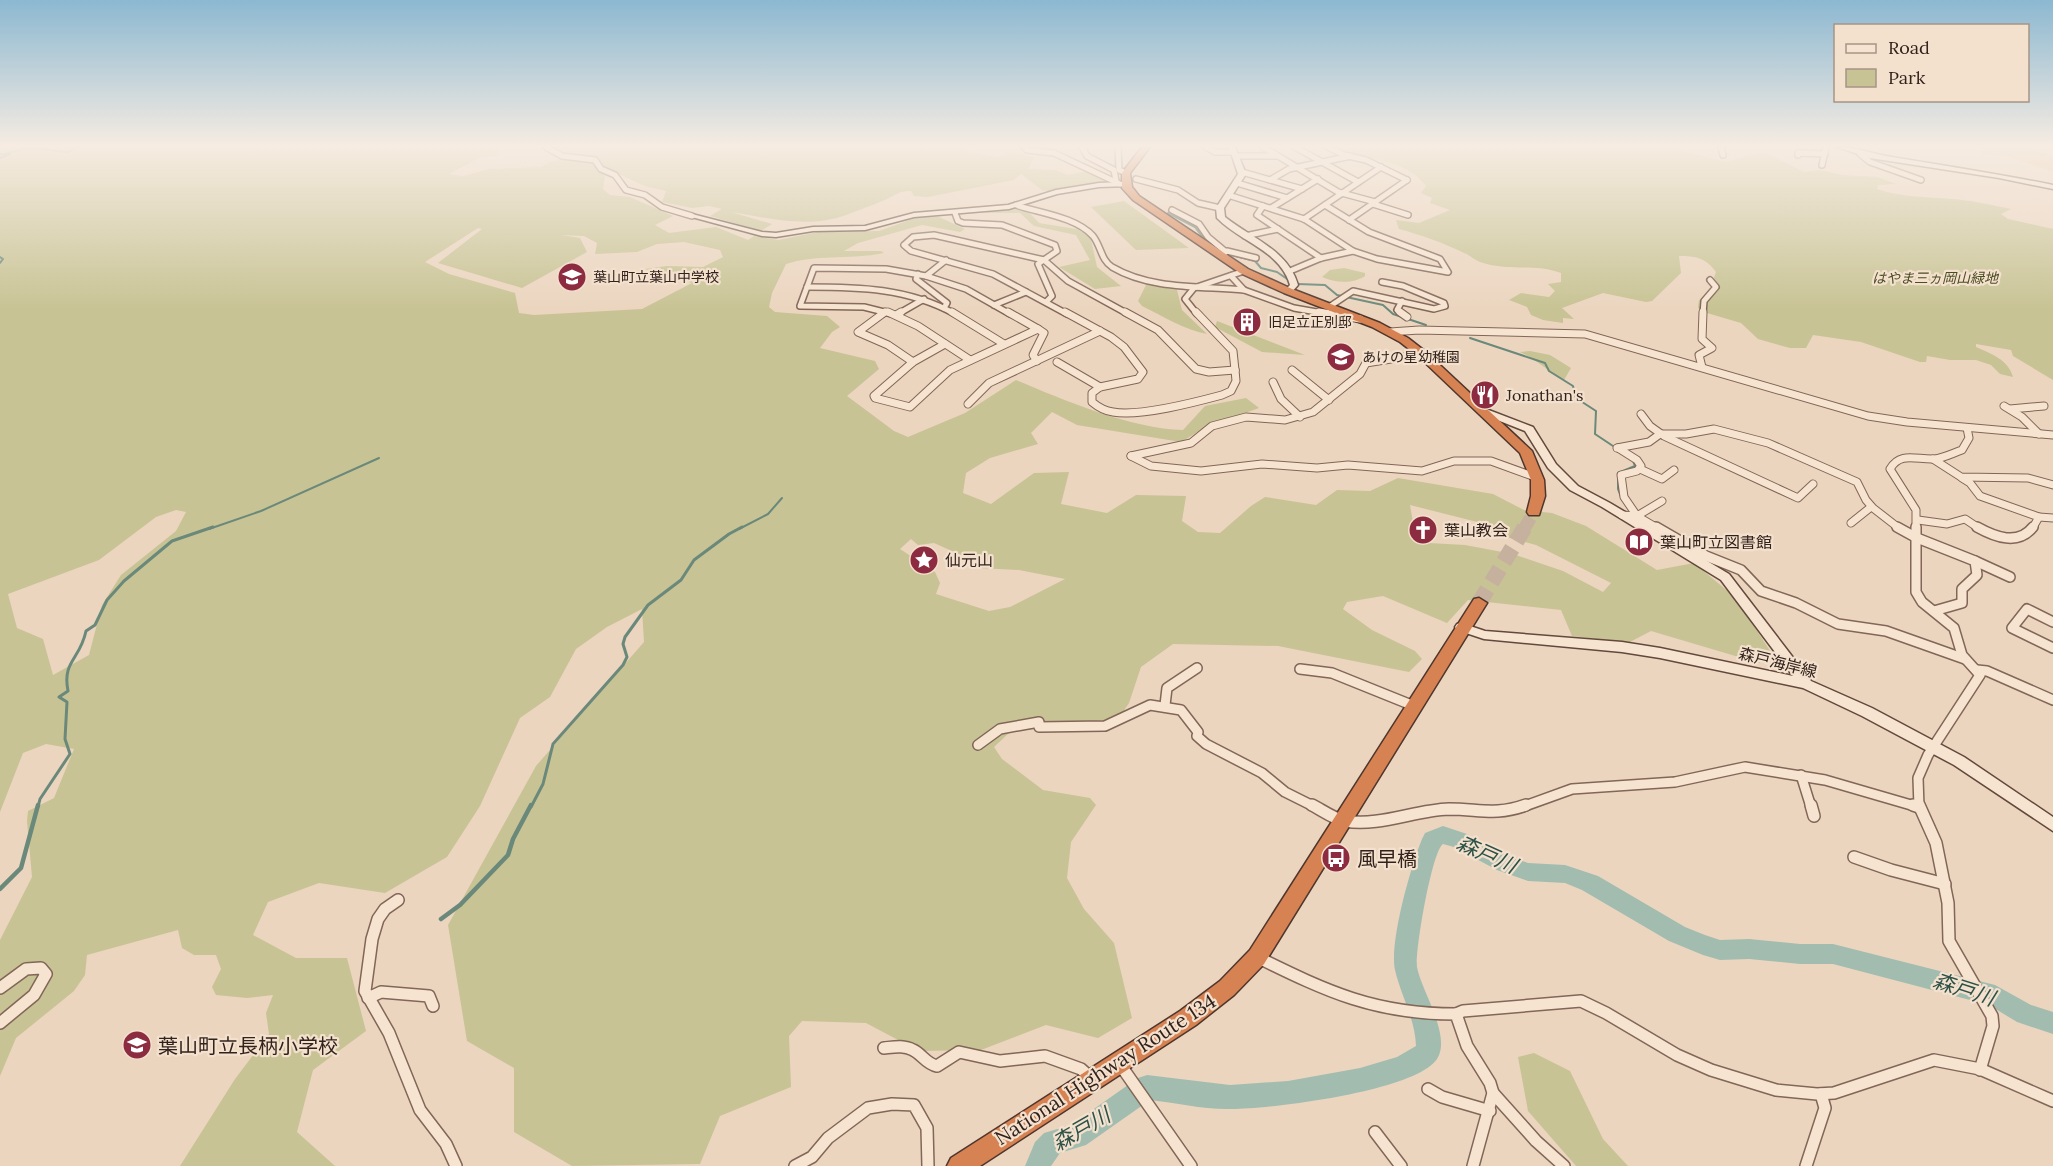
<svg xmlns="http://www.w3.org/2000/svg" width="2053" height="1166" viewBox="0 0 2053 1166" font-family="Lora,'Noto Sans JP',serif">
	<rect width="100%" height="100%" fill="#ebd5bf"/>
	<g fill="#c8c394" fill-rule="evenodd">
		<path d="M0 147H500L498 156 479 158 449 174 463 176 489 169 541 167 550 162 576 156 549 153 546 147H923C936 151 949 145 962 149 975 152 986 156 1000 157L1008 151 1034 158 1028 169 1056 170 1068 175 1087 171 1110 182 1048 191 1042 190 1021 174 1014 180 928 197 914 196 911 191C899 191 895 195 885 200 873 205 859 210 846 215 807 229 770 218 731 212L772 224 761 231 710 216 722 209 709 206 692 208 662 202 666 191 645 186 604 167 599 168 605 176 603 189 610 195 630 197 673 216 655 225 669 233 716 227 748 240 754 236 778 240 818 232 879 231 918 217H939L965 229 960 232 922 225 858 243 844 251H881L884 253C852 260 816 254 786 264L772 293 769 307 775 312 827 316 840 327 832 332 820 348 875 361 879 369 847 396 894 431 908 437 965 413 1016 380C1063 400 1132 429 1183 430L1205 406 1246 398 1259 408 1206 427 1181 442 1077 425 1052 412 1031 433 1038 444 990 458 966 473 963 493 991 504 1034 473 1069 472 1061 504 1107 513 1136 495 1186 496 1182 521 1198 532 1220 533 1251 506 1265 497 1316 505 1337 490 1370 491 1398 478 1493 494 1524 510 1552 513 1586 526 1657 570 1694 563 1736 598 1772 654 1759 663 1651 631 1628 643 1572 636 1561 610 1468 600 1447 623 1383 596 1347 602 1343 609 1372 630 1415 651 1422 659 1409 672 1278 646 1173 644 1141 667 1129 703 1119 718 1010 732 994 747 1002 759 1043 790 1090 798 1096 805 1071 842 1067 878 1084 909 1114 943 1132 1018 1098 1038 1046 1025 981 1050 919 1051 866 1023 802 1021 789 1036 791 1087 720 1116 700 1164 572 1166 514 1132V1068L467 1041 448 925 536 766 644 642 642 609 607 627 576 649 550 697 520 718 480 806 447 857 385 893 319 883 268 902 253 935 296 958H347L366 1031 313 1070 297 1132 335 1166H180L235 1079 269 1034 266 1013 273 995 247 998 216 995 212 987 221 969 216 955H194L182 948 178 930 87 955 85 975 74 991 16 1038 0 1076V940L32 877 27 821 28 811 54 798 74 749 46 744 23 753 0 812ZM478 228 482 229 438 263 522 288 587 252 580 238 561 235 584 236 597 243 595 254 637 252 657 244 684 242 720 250 723 257 703 267 667 266 645 269 692 283 642 309 534 315 519 313 515 293 449 274 425 262ZM1410 505 1489 525 1488 532 1536 545 1611 583 1603 592 1563 571 1513 554 1465 545 1429 543 1415 534ZM176 510 186 512 176 531 121 575 102 605 89 655 53 675 43 639 17 628 8 594 99 560 156 517ZM911 539 918 545 934 543 963 556 979 568 1019 570 1065 579 1010 607 989 611 936 594 940 583 935 572 900 549Z"/>
		<path d="M1336 147H1670L1726 162 1752 154 1767 153 1804 172 1819 170 1843 175 1877 177 1896 184 1878 185 1877 189C1901 197 1926 197 1951 199 1971 200 1991 205 2011 209L2001 214 2008 219 2053 229V380L2013 356 2011 350 1976 344V347C1991 354 2008 359 2013 377L2000 374 1991 365 1976 360H1950L1927 356 1926 362H1920L1861 342 1813 335 1806 348H1790L1758 339 1741 323 1707 313 1698 308 1699 300 1716 291 1713 280 1716 272C1706 258 1696 256 1679 256L1681 273 1652 301 1646 302 1603 293 1562 308 1574 319 1563 318V323L1543 320 1531 315 1527 307 1509 300 1521 293 1549 297 1555 291 1548 284 1561 282V273C1535 263 1509 272 1480 262 1474 260 1470 255 1464 253 1444 243 1421 235 1399 229L1396 220 1419 223 1450 210 1430 203 1432 198 1421 193 1426 186C1406 158 1364 161 1336 147Z"/>
		<polygon points="1124,201 1189,248 1136,250 1091,207"/>
		<polygon points="1008,208 1028,211 1039,223 1076,229 1090,235 1097,267 1121,286 1095,289 1059,267 1090,260 1076,235 1034,226 1020,213 984,213"/>
		<path d="M1344 268 1365 273V276C1353 284 1335 283 1322 277L1330 270Z"/>
		<path d="M1146 285 1177 290 1182 310 1207 334C1184 330 1163 316 1142 306L1138 301Z"/>
		<polygon points="1217,321 1305,355 1262,352 1215,327"/>
		<path d="M1530 351 1550 355 1571 368 1564 380C1548 371 1537 360 1520 352Z"/>
		<polygon points="1534,1053 1570,1071 1603,1139 1628,1166 1576,1166 1528,1111 1518,1057"/>
	</g>
	<polygon fill="#e6c39c" points="1981,147 2031,147 2053,157 2053,172 2007,156 1981,154 1984,150"/>
	<g fill="none" stroke-linecap="round" stroke-linejoin="round">
		<g stroke="#6a897b" stroke-width="2">
			<polyline points="6,153 30,148 68,152 78,147"/>
			<polyline points="0,154 10,154 0,158"/>
			<polyline points="1168,213 1195,227 1204,239 1219,249"/>
			<polyline points="1224,253 1255,261 1261,268 1277,272 1290,281"/>
			<polyline points="0,257 3,259 0,263"/>
			<polyline points="1298,284 1325,285 1337,295 1383,305 1393,314 1426,325"/>
			<polyline points="1470,338 1545,363 1549,371 1573,386 1576,398 1596,411 1595,434 1616,448"/>
			<polyline points="1621,497 1618,489 1618,473 1635,466 1633,461"/>
			<polyline points="209,529 261,511 379,458"/>
			<polyline points="739,529 768,514 782,498"/>
		</g>
		<g stroke="#6a897b" stroke-width="3">
			<path d="M38 807 40 799 70 754 65 739 67 702 59 697 68 691C62 661 80 660 86 631L95 625 107 600 124 581 172 541 213 527"/>
			<polyline points="531,807 543,784 553,744 623,665 627,657 623,644 625,637 648,605 681,580 694,560 729,534 742,527"/>
		</g>
		<g stroke="#6a897b" stroke-width="4.5">
			<polyline points="0,889 21,868 38,805"/>
			<polyline points="441,919 460,905 508,855 513,839 531,805"/>
		</g>
		<path fill="#a2bdaf" fill-rule="evenodd" d="M1443 826 1467 834 1511 857 1528 863 1565 865 1598 876 1685 927 1705 935 1720 940 1749 939 1800 944H1833L1995 985 2031 1005 2053 1012V1034L2017 1022 1989 1005 1833 964H1800L1749 959 1720 960 1703 955 1669 941 1582 890 1565 883 1528 881 1497 870 1454 847 1443 844C1432 851 1415 950 1417 967 1421 990 1452 1036 1437 1059 1416 1091 1271 1109 1232 1109 1205 1110 1177 1103 1150 1100L1086 1145 1060 1153 1051 1166H1025L1035 1142 1044 1133 1071 1125 1138 1078 1147 1075 1230 1085 1288 1081 1360 1068 1397 1057 1416 1046C1415 1018 1401 996 1395 970 1389 942 1411 866 1422 839L1425 833Z"/>
		<polyline stroke="#c6b19e" stroke-width="13" stroke-dasharray="13 6" stroke-linecap="butt" points="1524,529 1534,512"/>
		<polyline stroke="#c6b19e" stroke-width="16" stroke-dasharray="16 8" stroke-linecap="butt" points="1479,603 1525,527"/>
		<g stroke="#826658" stroke-width="8">
			<g id="street-far3">
				<polyline points="546,147 562,156 595,160 601,169 615,175 626,190 645,195 662,207 692,216"/>
				<polyline points="1024,147 1027,150 1054,153 1120,184"/>
				<polyline points="1082,147 1087,156 1114,170 1116,181"/>
				<polyline points="1118,147 1119,170 1126,173"/>
				<polyline points="1206,147 1215,152 1234,152"/>
				<polyline points="1263,147 1338,192 1375,202"/>
				<polyline points="1295,147 1358,182"/>
				<polyline points="1328,147 1344,155 1366,160 1407,180"/>
				<polyline points="1721,147 1723,155"/>
				<polyline points="1860,154 1870,162 1921,180"/>
				<polyline points="1798,155 1798,153 1825,154"/>
				<polyline points="1236,156 1278,156"/>
				<polyline points="1822,165 1826,147"/>
				<polyline points="1242,172 1270,180 1289,169 1351,156"/>
				<polyline points="1136,179 1178,190 1198,203 1220,208"/>
				<polyline points="1270,180 1302,189"/>
				<polyline points="1237,183 1287,198"/>
				<polyline points="1228,195 1304,219 1353,251 1321,258 1290,271"/>
				<polyline points="1373,204 1408,215"/>
				<path d="M1016 205C1040 213 1076 217 1093 236 1101 246 1101 260 1112 267 1151 290 1201 286 1244 290"/>
				<polyline points="1325,205 1369,232 1440,259 1448,272 1377,259 1353,251"/>
				<polyline points="1263,206 1257,215 1321,258"/>
				<polyline points="1271,208 1318,179"/>
				<polyline points="1172,210 1199,224 1208,237 1226,252"/>
				<polyline points="955,213 958,221 963,223 1002,225 1055,245 1057,251 1038,264 1052,296 1046,302"/>
				<polyline points="1304,219 1381,167"/>
				<polyline points="1349,220 1407,180"/>
				<polyline points="1245,236 1278,229"/>
				<polyline points="1227,251 1256,258"/>
				<polyline points="946,260 926,276 966,289 1010,314"/>
				<polyline points="918,274 916,279 947,303 944,308"/>
				<polyline points="1231,276 1244,290 1294,308 1328,314"/>
				<path d="M807 287C859 287 908 288 955 314"/>
				<polyline points="1402,301 1397,310 1402,314"/>
				<polyline points="994,305 1026,292"/>
				<polyline points="1329,307 1353,291 1434,309 1445,306 1444,303 1403,286 1382,282"/>
				<polyline points="883,314 885,312"/>
				<polyline points="892,314 864,307 800,306 814,268 886,269 926,276"/>
				<polyline points="898,314 924,299"/>
				<polyline points="1067,314 993,274 911,251 904,245 913,237 934,235 1044,260 1068,281 1128,314"/>
				<polyline points="1197,314 1185,299 1194,288 1244,271"/>
				<polyline points="1703,314 1704,301 1716,287 1710,280"/>
			</g>
		</g>
		<g stroke="#826658" stroke-width="9">
			<g id="street-far2">
				<polyline points="885,312 858,332 888,345 913,362"/>
				<polyline points="888,312 918,326 970,360"/>
				<polyline points="952,312 1004,344"/>
				<path d="M1065 312 1111 337 1124 347 1143 372 1138 379 1100 387 1092 393V402C1098 407 1105 411 1113 412 1140 417 1196 402 1222 395L1231 391 1236 381 1235 370"/>
				<polyline points="1125,312 1158,330 1196,369 1209,372 1235,370"/>
				<polyline points="1196,312 1233,351 1235,370"/>
				<polyline points="1319,312 1360,319"/>
				<polyline points="1400,312 1407,317"/>
				<polyline points="896,315 901,312"/>
				<polyline points="1390,332 1419,330 1585,334 1868,416 1907,422 2053,435"/>
				<polyline points="945,344 913,362 874,396 875,398 910,407 950,370 1038,329 1008,312"/>
				<polyline points="1037,361 1033,355 1044,333 1038,329"/>
				<polyline points="1057,362 1100,387"/>
				<polyline points="1702,367 1699,355 1712,348 1702,339 1703,312"/>
				<polyline points="1292,370 1329,400"/>
				<polyline points="1273,382 1281,399 1300,417"/>
				<polyline points="968,404 989,383 1100,331"/>
				<polyline points="2004,406 2022,417 2039,434"/>
				<polyline points="2010,409 2044,406"/>
				<polyline points="1641,414 1650,426 1664,436 1798,498 1813,484"/>
				<polyline points="1617,448 1649,442 1660,434 1686,434 1714,429 1768,443 1857,482 1866,500 1873,508 1900,529"/>
				<polyline points="1618,448 1637,460 1641,466 1637,471 1621,475 1624,497 1637,516 1662,501"/>
				<polyline points="1131,456 1151,466 1201,471 1262,464 1317,468 1348,465 1422,471 1454,461 1491,461 1538,478"/>
				<polyline points="1131,456 1191,443 1212,426 1246,417 1285,420 1313,412 1360,374 1366,363 1422,354"/>
				<polyline points="1933,459 1961,477 2028,478 2053,485"/>
				<polyline points="1640,469 1662,479 1674,470"/>
				<polyline points="1962,478 1970,483 1980,496 2039,517"/>
				<polyline points="1622,515 1637,516 1659,529"/>
				<polyline points="1918,520 1947,524 1965,519 1980,529"/>
				<polyline points="1851,523 1871,507"/>
				<path d="M1916 529V510L1890 469C1900 451 1917 460 1934 459 1944 458 1953 453 1962 450L1969 438 1967 428"/>
				<polyline points="2032,529 2039,517 2053,518"/>
			</g>
		</g>
		<g stroke="#826658" stroke-width="12">
			<g id="street-far1">
				<polyline points="1656,527 1706,556 1741,570 1761,591 1796,603 1838,624 1886,631 1965,659"/>
				<polyline points="1897,527 1917,538 1975,561 1977,575 1962,589 1962,603 1934,611"/>
				<polyline points="1916,527 1916,592 1922,602 1954,628 1962,655 1980,675 1928,755 1918,778 1919,807"/>
				<path d="M1977 527C1995 537 2018 546 2033 527"/>
				<polyline points="1975,561 2010,577"/>
				<polyline points="2053,622 2027,609 2012,628 2053,648"/>
				<polyline points="1300,669 1332,673 1414,706"/>
				<polyline points="1977,670 1987,671 2053,700"/>
				<polyline points="1165,705 1167,688 1197,668"/>
				<polyline points="978,745 1000,729 1039,722 1039,727 1105,726 1150,705 1181,710 1198,732 1197,736 1206,744 1262,773 1285,792 1315,807"/>
				<polyline points="1801,775 1811,807"/>
				<polyline points="1522,807 1572,789 1675,782 1745,767 1825,780 1918,807"/>
			</g>
		</g>
		<g stroke="#826658" stroke-width="14">
			<g id="street">
				<path d="M1312 805C1322 810 1334 819 1345 821 1379 827 1415 810 1449 809 1480 809 1495 816 1526 805"/>
				<polyline points="1811,805 1814,816"/>
				<polyline points="1913,805 1919,807"/>
				<polyline points="1919,805 1936,843 1948,903 1949,941 1992,1016 1993,1026 1980,1070"/>
				<polyline points="1854,857 1891,870 1945,884"/>
				<polyline points="398,900 385,909 378,919 372,939 365,991 389,1033 420,1110 446,1144 456,1166"/>
				<path d="M1257 957C1328 992 1375 1014 1456 1014L1467 1046 1490 1083 1493 1093 1473 1166"/>
				<polyline points="0,988 26,969 41,968 46,974 34,995 0,1023"/>
				<polyline points="368,998 381,992 429,996 433,1006"/>
				<polyline points="1456,1014 1463,1011 1581,1001 1606,1013 1677,1055 1711,1070 1776,1090 1817,1094 1834,1093 1934,1060 1980,1069 2053,1101"/>
				<path d="M884 1048C894 1047 904 1045 913 1050 922 1054 926 1064 937 1066L959 1052 1000 1061 1045 1056 1081 1069 1091 1078"/>
				<polyline points="1119,1063 1191,1166"/>
				<polyline points="1428,1089 1442,1097 1490,1111"/>
				<polyline points="1493,1093 1536,1141 1564,1166"/>
				<polyline points="1375,1132 1401,1166"/>
				<polyline points="795,1166 812,1157 828,1138 868,1108 892,1104 914,1105 927,1128 928,1166"/>
				<polyline points="1806,1166 1825,1108 1821,1094"/>
			</g>
		</g>
		<g stroke="#63483c" stroke-width="3">
			<g id="secondary">
				<path d="M1229 147H1235L1246 174 1224 208 1225 217C1251 238 1288 250 1298 285L1291 293 1284 291 1290 285C1280 250 1240 242 1217 218L1216 208 1238 174Z"/>
				<path d="M1837 147C1855 147 1873 154 1892 157 1946 166 1999 174 2053 185V189L1999 178 1870 158Z"/>
				<polygon points="1126,182 1130,184 1129,186 1099,187 1057,194 1009,209 914,217 865,230 813,231 776,237 762,236 688,216 692,214 762,232 776,233 813,227 865,226 914,213 1008,205 1056,190 1099,183"/>
				<polygon points="1486,409 1533,427 1556,464 1578,486 1610,503 1729,574 1811,681 1872,708 1964,757 2053,817 2053,831 1954,765 1862,716 1803,688 1660,658 1622,652 1484,639 1457,630 1455,627 1457,624 1461,623 1485,631 1622,642 1660,648 1793,676 1721,580 1602,507 1570,490 1548,468 1525,431 1482,414 1481,412"/>
			</g>
		</g>
		<g stroke="#4f362d" stroke-width="3">
			<g id="highway">
				<polygon points="1142,147 1150,147 1130,173 1132,187 1139,196 1248,269 1292,289 1380,323 1408,338 1426,352 1532,451 1544,480 1545,496 1539,515 1529,515 1527,512 1531,496 1531,480 1520,453 1418,356 1400,342 1372,327 1284,293 1240,273 1133,200 1122,188 1122,173"/>
				<polygon points="1479,598 1487,603 1264,964 1234,995 1196,1025 980,1166 947,1166 951,1158 1180,1011 1220,981 1250,950 1474,599"/>
			</g>
		</g>
		<use href="#street-far3" stroke="#f6e4d1" stroke-width="5"/>
		<use href="#street-far2" stroke="#f6e4d1" stroke-width="7"/>
		<use href="#street-far1" stroke="#f6e4d1" stroke-width="9"/>
		<use href="#street" stroke="#f6e4d1" stroke-width="11"/>
		<use href="#secondary" fill="#f6e4d1" fill-rule="evenodd"/>
		<use href="#highway" fill="#d78252" fill-rule="evenodd"/>
	</g>
	<linearGradient id="sky" x2="0" y2="1"><stop stop-color="#8cb8d1"/><stop offset="0.47" stop-color="#f6ece2"/><stop offset="1" stop-color="#f6ece2" stop-opacity="0"/></linearGradient>
	<rect width="2053" height="310" fill="url(#sky)"/>
	<defs>
		<g id="school-disc" transform="scale(1.5)"><circle r="9.5" fill="#8d2c40" stroke="#f3e0cd"/><path d="M0-5L7-2L0 1L-7-2ZM-4 1L0 2.5L4 1V4Q0 6-4 4Z" fill="#fff"/></g>
		<g id="building-disc" transform="scale(1.5)"><circle r="9.5" fill="#8d2c40" stroke="#f3e0cd"/><path d="M-4-6H4V6H1V3H-1V6H-4ZM-2.5-4.3h1.7v1.8h-1.7ZM.8-4.3h1.7v1.8H.8ZM-2.5-1h1.7V.8h-1.7ZM.8-1h1.7V.8H.8Z" fill="#fff"/></g>
		<g id="restaurant-disc" transform="scale(1.5)"><circle r="9.5" fill="#8d2c40" stroke="#f3e0cd"/><path d="M-5-6h1v4h1v-4h1v4h1v-4h1v5L-1.5 .5V6h-2V.5L-5-1ZM5-6V6H3V1.5H1.5Q1.5-4 5-6Z" fill="#fff"/></g>
		<g id="church-disc" transform="scale(1.5)"><circle r="9.5" fill="#8d2c40" stroke="#f3e0cd"/><path d="M-1.2-6h2.4v3.5h3.3v2.4h-3.3V6h-2.4V-.1h-3.3v-2.4h3.3Z" fill="#fff"/></g>
		<g id="library-disc" transform="scale(1.5)"><circle r="9.5" fill="#8d2c40" stroke="#f3e0cd"/><path d="M-6-4Q-3-5.5-.7-3.5V5Q-3 3-6 4ZM6-4Q3-5.5 .7-3.5V5Q3 3 6 4Z" fill="#fff"/></g>
		<g id="sight-disc" transform="scale(1.5)"><circle r="9.5" fill="#8d2c40" stroke="#f3e0cd"/><path d="M0-6L1.8-2.2L6-1.7L2.9 1.2L3.7 5.4L0 3.3L-3.7 5.4L-2.9 1.2L-6-1.7L-1.8-2.2Z" fill="#fff"/></g>
		<g id="bus-disc" transform="scale(1.5)"><circle r="9.5" fill="#8d2c40" stroke="#f3e0cd"/><path d="M-5-6H5V4H4V6H2V4H-2V6H-4V4H-5ZM-3.5-4V0h7V-4ZM-3.5 1.2v1.5H-2V1.2ZM2 1.2v1.5H3.5V1.2Z" fill="#fff"/></g>
	</defs>
	<g fill-rule="evenodd">
		<use href="#school-disc" x="572" y="277"/>
		<use href="#building-disc" x="1247" y="322"/>
		<use href="#school-disc" x="1341" y="357"/>
		<use href="#restaurant-disc" x="1485" y="395"/>
		<use href="#church-disc" x="1423" y="530"/>
		<use href="#library-disc" x="1639" y="542"/>
		<use href="#sight-disc" x="924" y="560"/>
		<use href="#bus-disc" x="1336" y="858"/>
		<use href="#school-disc" x="137" y="1045"/>
	</g>
	<g text-anchor="middle" dominant-baseline="central" stroke-width="4.5" stroke-linejoin="round" paint-order="stroke">
		<g font-size="14" fill="#32221c" stroke="#f3e0cd" text-anchor="start">
			<text x="593" y="277">葉山町立葉山中学校</text>
			<text x="1268" y="322">旧足立正別邸</text>
			<text x="1362" y="357">あけの星幼稚園</text>
		</g>
		<g font-size="14" font-style="italic" fill="#4b4d24" stroke="#f3e0cd">
			<text x="1935" y="278">はやま三ヵ岡山緑地</text>
		</g>
		<g font-size="16" fill="#32221c" stroke="#f3e0cd" text-anchor="start">
			<text x="1506" y="395">Jonathan's</text>
			<text x="1444" y="530">葉山教会</text>
			<text x="1660" y="542">葉山町立図書館</text>
			<text x="945" y="560">仙元山</text>
		</g>
		<g font-size="16" fill="#32221c" stroke="#f3e0cd">
			<text transform="translate(1778 662) rotate(14)">森戸海岸線</text>
		</g>
		<g font-size="20" fill="#32221c" stroke="#f3e0cd" text-anchor="start">
			<text x="1357" y="858">風早橋</text>
			<text x="158" y="1045">葉山町立長柄小学校</text>
		</g>
		<g font-size="20" fill="#32221c" stroke="#f3e0cd">
			<text transform="translate(1105 1069) rotate(-33)">National Highway Route 134</text>
		</g>
		<g font-size="21" font-style="italic" fill="#2c5147" stroke="#f3e0cd">
			<text transform="translate(1487 854) rotate(24)">森戸川</text>
			<text transform="translate(1964 989) rotate(18)">森戸川</text>
			<text transform="translate(1081 1129) rotate(-30)">森戸川</text>
		</g>
	</g>
	<rect x="1834" y="24" width="195" height="78" fill="#f3e0cd" stroke="#a69486" stroke-width="1.5"/>
	<rect x="1846" y="44" width="30" height="9" fill="#f6e4d1" stroke="#a69486" stroke-width="1.5"/>
	<text x="1888" y="54" font-size="18" fill="#32221c">Road</text>
	<rect x="1846" y="69" width="30" height="18" fill="#c8c394" stroke="#a69486" stroke-width="1.5"/>
	<text x="1888" y="84" font-size="18" fill="#32221c">Park</text>
</svg>
